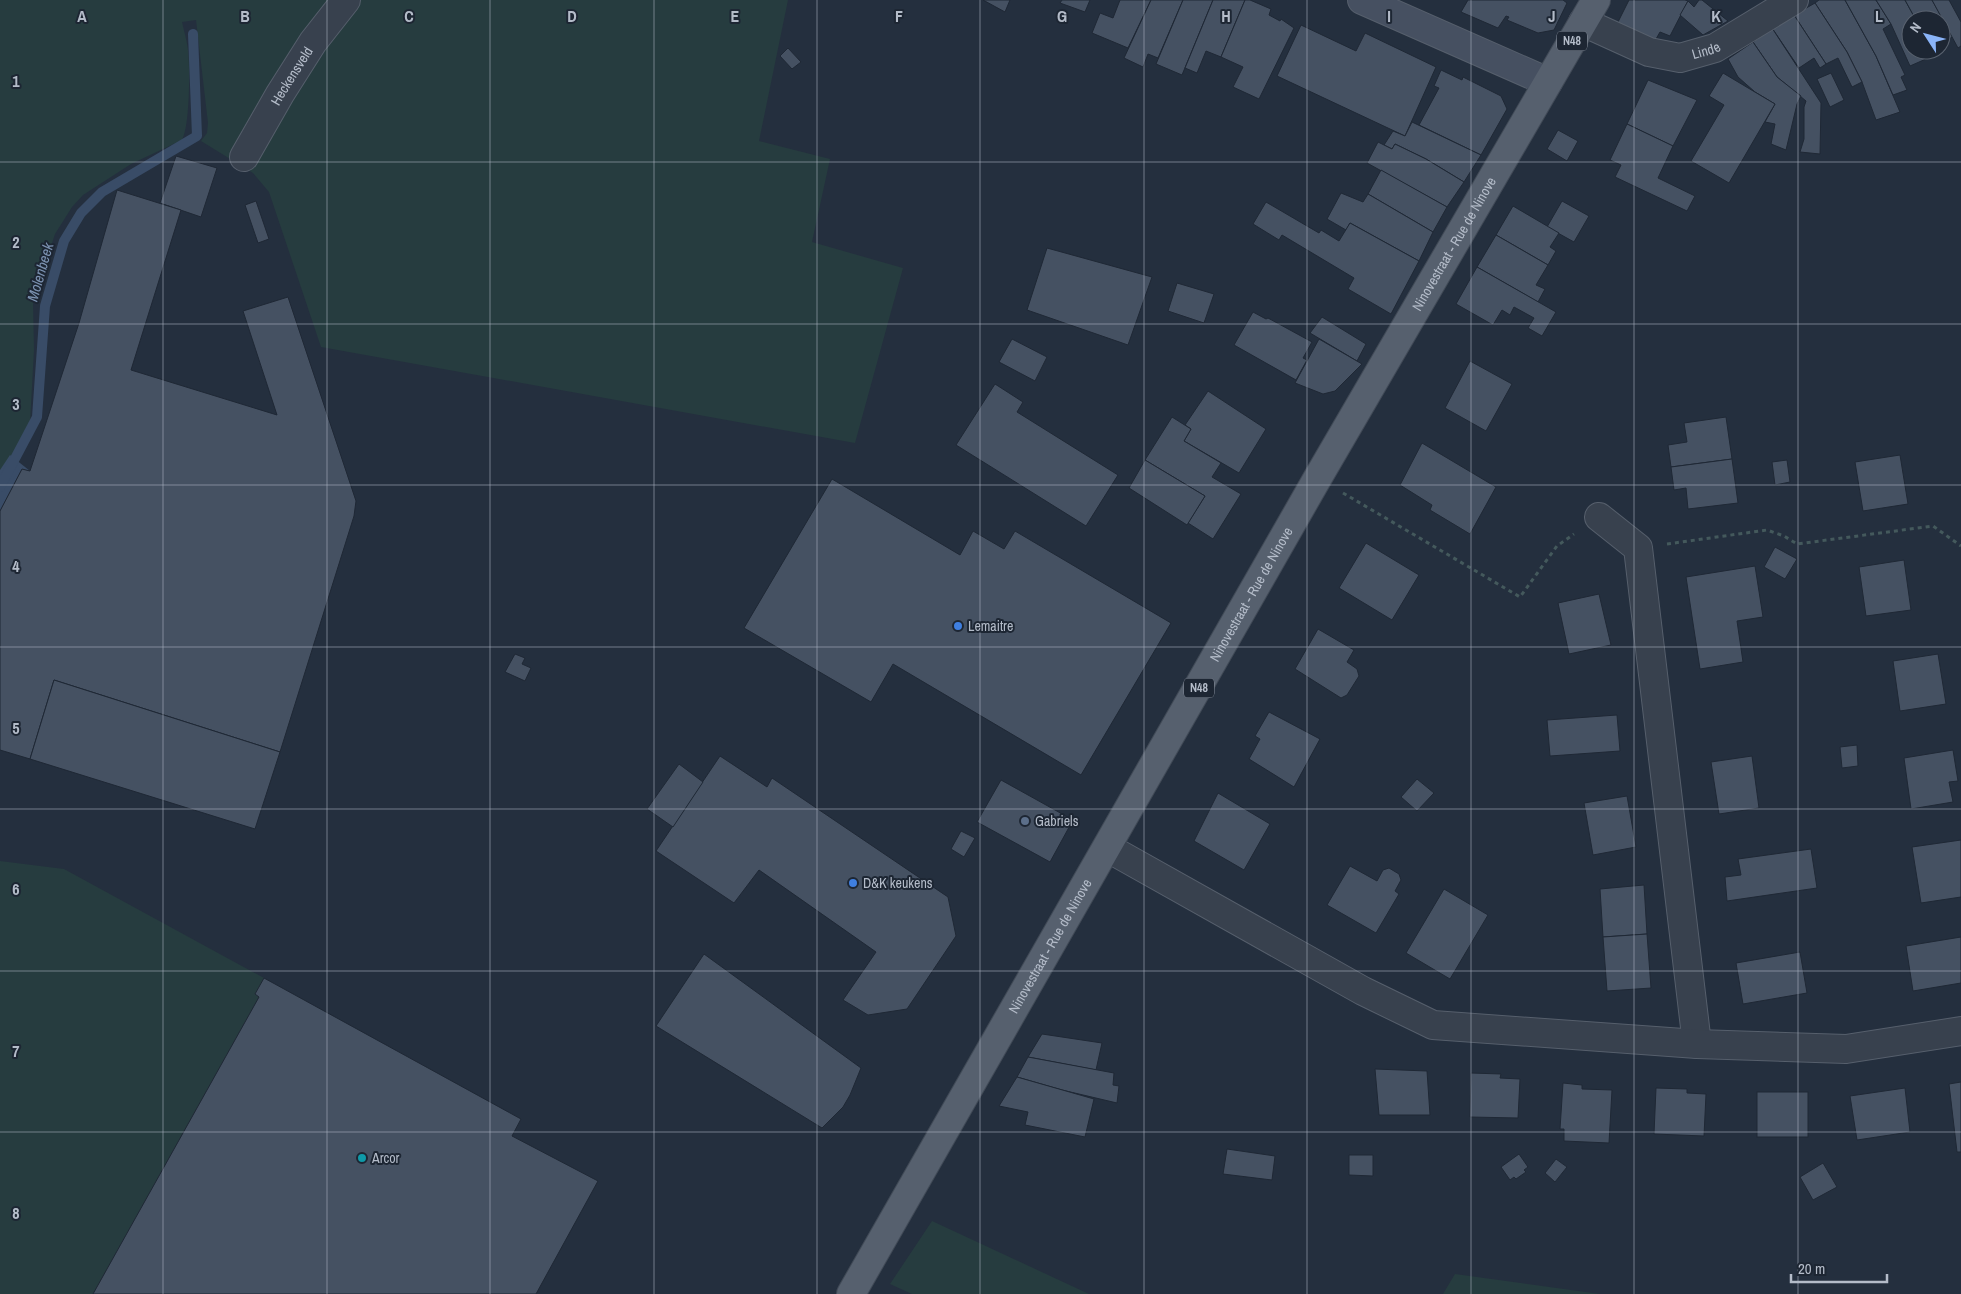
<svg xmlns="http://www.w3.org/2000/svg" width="1961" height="1294" viewBox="0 0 1961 1294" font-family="'Archivo Narrow',sans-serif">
	<rect width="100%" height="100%" fill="#242f3e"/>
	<g fill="#263c3f">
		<path d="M0 0H788L759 141 830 159 812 242 903 268 855 443 321 347 269 192 253 173 201 141 207 133 208 123 196 20 182 22C184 31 187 41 188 50 190 67 190 126 182 140L131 164 83 195 72 207 55 234 33 301 34 350 30 423 0 484Z"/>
		<polygon points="0,861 64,869 264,978 256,994 259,997 93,1294 0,1294"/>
		<polygon points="932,1221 1089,1294 912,1294 890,1284"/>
		<polygon points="1455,1274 1600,1294 1443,1294"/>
	</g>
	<polygon fill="#394c67" points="10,455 30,471 22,469 0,511 0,470"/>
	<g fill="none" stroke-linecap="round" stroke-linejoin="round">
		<polyline stroke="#394c67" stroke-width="10" points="0,487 37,417 45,306 64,241 81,213 102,192 197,136 193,34"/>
	</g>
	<g fill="#455162" stroke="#1f2835">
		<polygon points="983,0 1010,0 1005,12"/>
		<polygon points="1062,0 1090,0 1085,12 1060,3"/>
		<polygon points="1120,0 1151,0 1128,48 1092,33 1100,13 1113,18"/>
		<polygon points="1151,0 1183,0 1158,58 1148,54 1143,67 1124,58"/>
		<polygon points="1183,0 1213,0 1182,75 1156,64"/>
		<polygon points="1213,0 1245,0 1221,57 1206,51 1197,73 1185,68"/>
		<polygon points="1245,0 1250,0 1271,9 1269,15 1280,21 1281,19 1294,28 1259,99 1233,87 1243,67 1221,57"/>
		<polygon points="1468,0 1563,0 1567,3 1554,30 1538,33 1507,20 1509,17 1506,16 1498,28 1461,12"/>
		<polygon points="1629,0 1685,0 1688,1 1670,36 1660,32 1652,46 1615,28"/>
		<polygon points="1699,0 1702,0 1728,21 1703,35 1680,15 1688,1 1694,7"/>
		<polygon points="1819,0 1845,0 1876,56 1900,112 1876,120 1862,82 1847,52 1815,3"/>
		<polygon points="1845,0 1876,0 1891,24 1883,29 1905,75 1901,77 1907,90 1893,95 1876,56"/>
		<polygon points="1876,0 1905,0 1916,20 1911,20 1911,50 1932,50 1935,55 1910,66 1891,24"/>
		<polygon points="1905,0 1932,0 1953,37 1943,41 1946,50 1935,55 1932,50 1941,50 1941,20 1916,20"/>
		<polygon points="1932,0 1949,0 1961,22 1961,46 1958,48"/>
		<polygon points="1815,3 1847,52 1862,82 1852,87 1838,58 1826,64 1794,15"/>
		<polygon points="1794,15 1826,64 1820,68 1814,58 1799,68 1772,28"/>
		<polygon points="1301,25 1356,51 1365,33 1436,67 1405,136 1277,76"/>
		<polygon points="1772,28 1821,103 1820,154 1800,152 1804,139 1804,107 1806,101 1777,77 1753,42"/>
		<polygon points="1753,42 1777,77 1801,96 1797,104 1786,150 1771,144 1775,124 1765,122 1775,104 1755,92 1738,77 1728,59"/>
		<polygon points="788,48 801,62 792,69 780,56"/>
		<polygon points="1441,70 1462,80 1463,77 1501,96 1507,109 1481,155 1419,125 1439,88 1434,86"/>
		<polygon points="1723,73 1775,104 1729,183 1691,161 1724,105 1709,96"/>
		<polygon points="1831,73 1844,100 1830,107 1817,79"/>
		<polygon points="1648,80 1697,100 1673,146 1627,124"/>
		<polygon points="1412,122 1481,155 1464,182 1426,159 1395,144 1392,149 1384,145 1393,131 1405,136"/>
		<polygon points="1627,124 1673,146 1658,178 1695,196 1687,211 1615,177 1621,165 1610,160"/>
		<polygon points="1558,130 1578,141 1567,161 1547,149"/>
		<polygon points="1378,142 1392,149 1395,144 1426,159 1464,182 1447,207 1367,163"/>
		<polygon points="176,156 217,168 201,217 160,203"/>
		<polygon points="1381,170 1447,207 1433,232 1368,194"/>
		<polygon points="117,190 181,210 131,370 277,415 243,311 288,297 356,501 354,516 280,752 54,680 30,759 0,750 0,511 22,469 30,471 79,323"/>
		<polygon points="1341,193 1363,202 1368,194 1433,232 1419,261 1350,223 1346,230 1327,219"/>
		<polygon points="256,201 269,239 258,243 245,205"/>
		<polygon points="1562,201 1589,216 1574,242 1547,227"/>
		<polygon points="1266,202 1319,233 1321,230 1339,241 1350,223 1419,261 1391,314 1348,289 1354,278 1282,235 1279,240 1253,224"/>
		<polygon points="1513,206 1559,233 1550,247 1556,251 1548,265 1496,235"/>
		<polygon points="1496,235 1548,265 1536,285 1545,289 1538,302 1477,267"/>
		<polygon points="1047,248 1152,277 1128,345 1027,310"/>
		<polygon points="1477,267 1556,312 1542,336 1528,328 1534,318 1514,307 1510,315 1502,310 1493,325 1456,304"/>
		<polygon points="1177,283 1214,294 1204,323 1168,311"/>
		<polygon points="1253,312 1266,319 1268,318 1312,342 1303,358 1307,360 1296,380 1234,345"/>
		<polygon points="1322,317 1366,344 1357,361 1310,333"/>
		<polygon points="1012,339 1047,357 1035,381 999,362"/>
		<polygon points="1319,339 1362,364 1335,391 1323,394 1295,383"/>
		<polygon points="1470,361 1512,384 1486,431 1445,408"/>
		<polygon points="995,384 1023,402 1017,412 1118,475 1086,526 956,445"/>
		<polygon points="1208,391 1266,429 1239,473 1184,441 1191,429 1185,425"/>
		<polygon points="1172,417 1191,429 1184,441 1221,463 1212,477 1241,494 1213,539 1188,523 1205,496 1145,460"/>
		<polygon points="1726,417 1732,459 1671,467 1668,445 1687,442 1684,423"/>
		<polygon points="1422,443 1496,487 1470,534 1430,510 1432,505 1400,485"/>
		<polygon points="1900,455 1908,504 1863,511 1855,462"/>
		<polygon points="1732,459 1738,503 1688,509 1686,488 1674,490 1671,467"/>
		<polygon points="1145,460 1205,496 1187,525 1129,488"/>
		<polygon points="1787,460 1790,482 1775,485 1772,462"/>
		<polygon points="832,479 960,555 973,531 1004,549 1015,531 1171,623 1081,775 893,664 871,702 744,628"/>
		<polygon points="1366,543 1419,575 1392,620 1339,588"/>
		<polygon points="1775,547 1797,559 1785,579 1764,567"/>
		<polygon points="1904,560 1911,610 1866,616 1859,567"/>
		<polygon points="1755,566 1763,617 1737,621 1743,662 1700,669 1686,577"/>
		<polygon points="1599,594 1611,645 1569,654 1558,603"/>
		<polygon points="1318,629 1354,650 1347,662 1357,669 1359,676 1347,695 1341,698 1295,669"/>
		<polygon points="515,654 525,658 522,664 531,668 525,681 505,672"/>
		<polygon points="1938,654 1946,704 1900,711 1893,661"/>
		<polygon points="54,680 280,752 255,829 30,759"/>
		<polygon points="1269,712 1320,739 1294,787 1249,759 1260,739 1255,736"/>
		<polygon points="1617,715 1620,751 1550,756 1547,720"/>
		<polygon points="1857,745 1858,766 1842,768 1840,747"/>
		<polygon points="1953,750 1958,781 1949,782 1953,802 1911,809 1904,758"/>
		<polygon points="720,756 767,787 772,778 948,897 956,936 907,1009 868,1015 843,1000 876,952 759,870 734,903 656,851"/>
		<polygon points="1752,756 1759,808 1719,814 1711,762"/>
		<polygon points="679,764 703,782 673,827 647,809"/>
		<polygon points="1417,779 1434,793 1417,811 1401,797"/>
		<polygon points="1001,780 1073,820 1050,862 977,822"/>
		<polygon points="1218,793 1270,824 1244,870 1194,841"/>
		<polygon points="1627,796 1636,847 1593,855 1584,803"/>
		<polygon points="961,831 975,838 964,857 951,849"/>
		<polygon points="1961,840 1961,897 1921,903 1912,847"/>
		<polygon points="1811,849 1817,888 1727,901 1725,877 1741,875 1738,859"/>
		<polygon points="1350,866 1377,881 1383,870 1389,868 1399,874 1401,880 1395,891 1399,894 1376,933 1327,905"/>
		<polygon points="1644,885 1647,934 1603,937 1600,889"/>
		<polygon points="1444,889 1488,915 1450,979 1406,953"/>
		<polygon points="1647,934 1651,988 1607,991 1603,937"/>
		<polygon points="1961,937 1961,983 1913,991 1906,946"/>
		<polygon points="1800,952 1807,993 1743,1004 1736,963"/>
		<polygon points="704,954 861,1068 850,1095 843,1107 822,1128 656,1026"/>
		<polygon points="264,978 521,1119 512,1136 598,1181 536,1294 93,1294 259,997 255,994"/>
		<polygon points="1042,1034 1102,1043 1096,1070 1028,1057"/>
		<polygon points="1028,1057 1114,1073 1113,1085 1119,1086 1117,1103 1062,1090 1017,1077"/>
		<polygon points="1375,1069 1427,1071 1430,1115 1379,1115"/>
		<polygon points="1471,1073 1501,1074 1500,1078 1520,1079 1518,1118 1470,1117"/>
		<polygon points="1017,1077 1094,1099 1085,1137 1025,1125 1028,1112 999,1106"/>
		<polygon points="1961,1082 1961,1152 1957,1152 1949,1084"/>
		<polygon points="1563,1083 1582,1085 1582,1089 1612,1090 1609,1143 1564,1141 1564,1129 1560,1129"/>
		<polygon points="1656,1088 1687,1089 1687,1093 1706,1094 1704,1136 1654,1134"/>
		<polygon points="1905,1088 1910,1132 1857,1140 1850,1096"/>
		<rect x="1757" y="1092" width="51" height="45"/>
		<polygon points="1227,1149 1275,1156 1272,1180 1223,1174"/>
		<polygon points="1519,1154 1528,1167 1524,1170 1526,1172 1516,1179 1514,1177 1510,1180 1501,1167"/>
		<polygon points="1349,1155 1373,1155 1373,1176 1349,1175"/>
		<polygon points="1556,1159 1567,1167 1555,1182 1545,1173"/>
		<polygon points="1823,1163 1837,1187 1813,1200 1800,1177"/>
	</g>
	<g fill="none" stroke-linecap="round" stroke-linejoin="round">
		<g stroke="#565f6c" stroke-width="30">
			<g id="minor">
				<path id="s1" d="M1583 22 1649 52 1680 58 1715 48 1794 0"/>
				<path id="s2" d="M244 157 280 94 313 42 346 0"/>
				<polyline points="1599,517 1638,548 1697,1044"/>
				<polyline points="1108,848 1363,991 1433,1025 1697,1044 1846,1049 1961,1031"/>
			</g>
		</g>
		<g stroke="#565f6c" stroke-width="30">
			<polyline id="secondary" points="1362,0 1548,82"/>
		</g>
		<g stroke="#414a57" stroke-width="30">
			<g id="primary">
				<path id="s3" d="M851 1294 1317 479 1596 0"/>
			</g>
		</g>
		<g stroke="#44595c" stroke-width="3" stroke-dasharray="4 4" stroke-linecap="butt">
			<polyline points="1343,493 1520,597 1557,546 1574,534"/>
			<polyline points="1667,544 1767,530 1784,536 1797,544 1933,526 1961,546"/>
		</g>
		<use href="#minor" stroke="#38414e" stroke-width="28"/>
		<use href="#secondary" stroke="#465061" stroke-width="28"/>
		<use href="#primary" stroke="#56606e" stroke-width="28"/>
	</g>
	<path fill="none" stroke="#b4bcc9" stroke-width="1" stroke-opacity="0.55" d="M163 0V1294M327 0V1294M490 0V1294M654 0V1294M817 0V1294M980 0V1294M1144 0V1294M1307 0V1294M1471 0V1294M1634 0V1294M1798 0V1294M0 162H1961M0 324H1961M0 485H1961M0 647H1961M0 809H1961M0 971H1961M0 1132H1961"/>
	<g fill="#3f7fe0" stroke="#1d2633" stroke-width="2">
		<circle cx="958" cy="626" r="5"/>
		<circle cx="853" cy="883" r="5"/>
	</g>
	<circle fill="#5c6f8a" stroke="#1d2633" stroke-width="2" cx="1025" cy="821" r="5"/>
	<circle fill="#0f9aa8" stroke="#1d2633" stroke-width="2" cx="362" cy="1158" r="5"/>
	<g text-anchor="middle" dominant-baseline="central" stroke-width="4" stroke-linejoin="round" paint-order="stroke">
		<g fill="#1d2633" stroke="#878f9c" stroke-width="1">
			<rect x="1557" y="31.5" width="30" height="19" rx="4"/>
			<rect x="1184" y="678.5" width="30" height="19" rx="4"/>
		</g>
		<g font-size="12" font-weight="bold" fill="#b4bcc9">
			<text x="1572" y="41">N48</text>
			<text x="1199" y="688">N48</text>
		</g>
		<g font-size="14" fill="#b4bcc9" stroke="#1d2633">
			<text stroke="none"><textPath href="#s1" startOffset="131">Linde</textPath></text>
			<text stroke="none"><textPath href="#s2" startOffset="94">Heckensveld</textPath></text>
			<text stroke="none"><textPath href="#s3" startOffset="1211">Ninovestraat - Rue de Ninove</textPath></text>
			<text stroke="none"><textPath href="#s3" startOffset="806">Ninovestraat - Rue de Ninove</textPath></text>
			<text stroke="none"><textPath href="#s3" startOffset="401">Ninovestraat - Rue de Ninove</textPath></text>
		</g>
		<g font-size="14" fill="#b4bcc9" stroke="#1d2633" text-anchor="start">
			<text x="968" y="626">Lemaitre</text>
			<text x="1035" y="821">Gabriels</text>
			<text x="863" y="883">D&amp;K keukens</text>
			<text x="372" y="1158">Arcor</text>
		</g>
		<g font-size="15" font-style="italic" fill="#7c92b1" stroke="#1d2633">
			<text transform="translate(40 272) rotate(-74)">Molenbeek</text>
		</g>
	</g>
	<g font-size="16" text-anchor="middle" font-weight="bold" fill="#b4bcc9" stroke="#1d2633" stroke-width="4" stroke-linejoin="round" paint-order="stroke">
		<text x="82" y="22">A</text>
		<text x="245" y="22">B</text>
		<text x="409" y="22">C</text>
		<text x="572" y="22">D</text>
		<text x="735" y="22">E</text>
		<text x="899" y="22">F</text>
		<text x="1062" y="22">G</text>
		<text x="1226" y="22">H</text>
		<text x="1389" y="22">I</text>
		<text x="1552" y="22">J</text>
		<text x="1716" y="22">K</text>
		<text x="1879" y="22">L</text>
		<text x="16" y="87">1</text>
		<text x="16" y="248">2</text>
		<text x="16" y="410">3</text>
		<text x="16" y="572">4</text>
		<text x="16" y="734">5</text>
		<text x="16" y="895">6</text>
		<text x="16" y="1057">7</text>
		<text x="16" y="1219">8</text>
	</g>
	<g transform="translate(1926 35) rotate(306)"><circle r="24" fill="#1d2633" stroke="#59626f"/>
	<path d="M0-4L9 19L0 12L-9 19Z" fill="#8ab4f8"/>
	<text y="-8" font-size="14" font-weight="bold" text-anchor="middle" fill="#b4bcc9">N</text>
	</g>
	<path d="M1791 1274v8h96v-8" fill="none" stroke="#b4bcc9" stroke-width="2.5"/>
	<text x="1798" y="1274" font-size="15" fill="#b4bcc9" stroke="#1d2633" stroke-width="4" paint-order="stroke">20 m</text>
</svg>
